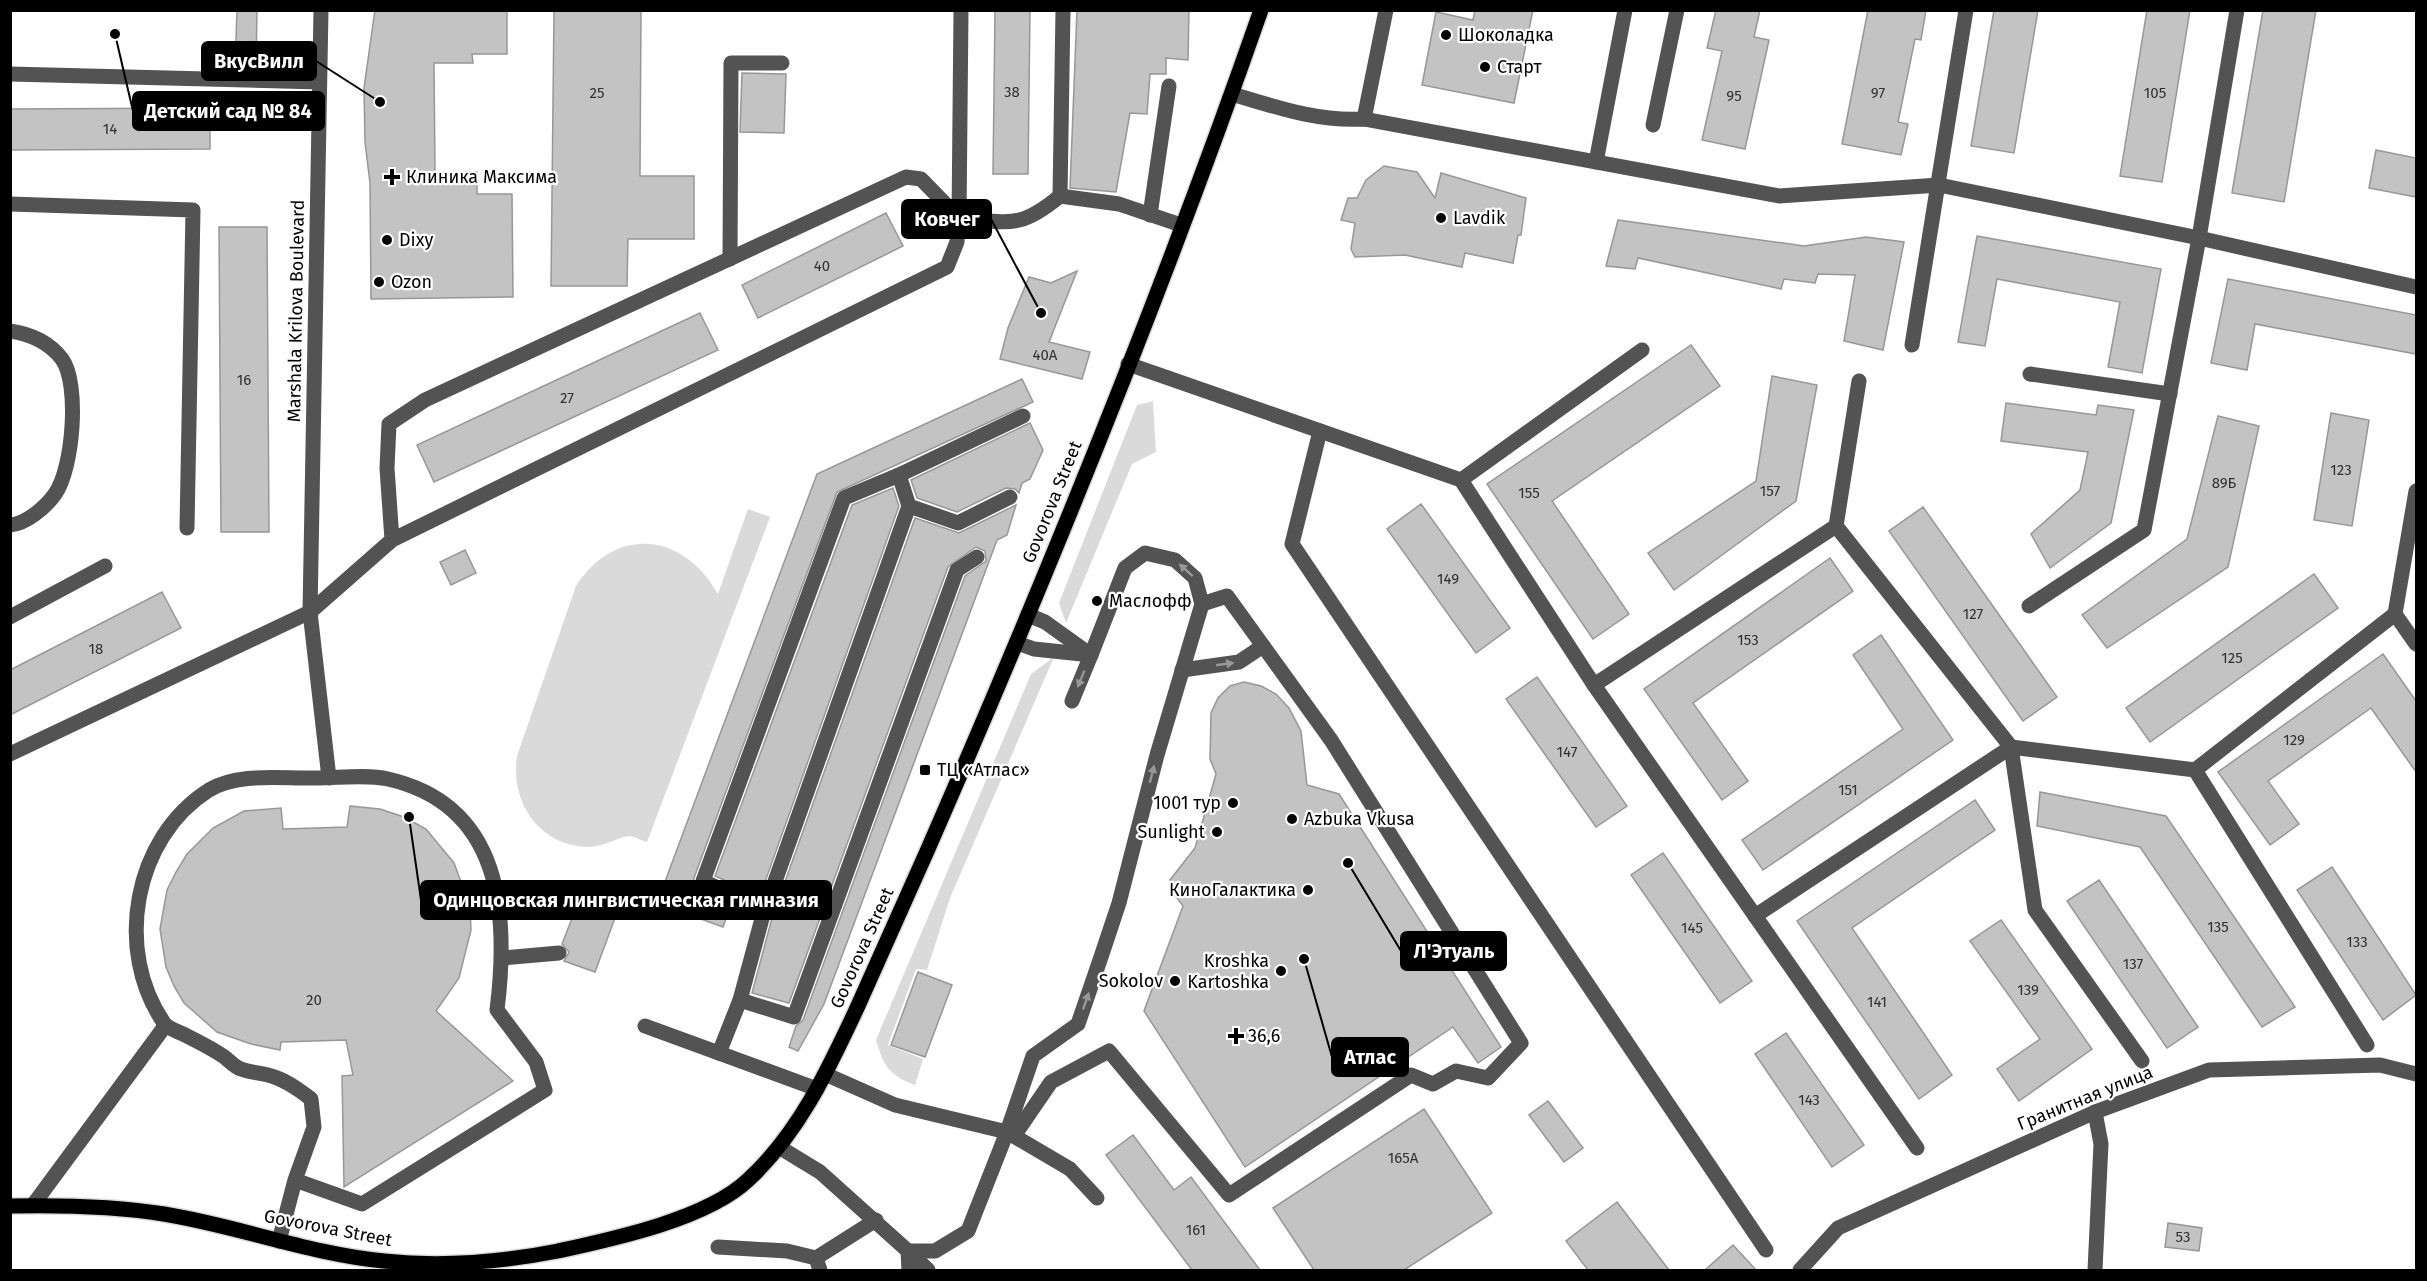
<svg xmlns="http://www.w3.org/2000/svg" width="2427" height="1281" viewBox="0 0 2427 1281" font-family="'Fira Sans',sans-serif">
	<rect width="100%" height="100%" fill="#fff"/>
	<g fill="#dadada">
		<polygon points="1153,401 1156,452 1132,464 1066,623 1059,603 1137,405"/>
		<path d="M748 509 770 517 647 842C643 841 635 837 630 836 619 836 604 848 585 847 537 844 510 800 517 756L576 586C616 524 684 533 718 594Z"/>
		<path d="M1054 657 950 898 927 970 916 969 888 1045 923 1059 915 1085C889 1075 884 1067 876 1040L1031 674Z"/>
	</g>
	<g fill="#c3c3c3" stroke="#979797" stroke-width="1.5">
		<polygon points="237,10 257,10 256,68 235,67"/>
		<polygon points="375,10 507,10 507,54 472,54 473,63 434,63 435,172 477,172 477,194 512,194 513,297 371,299 370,183 365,142 364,88"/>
		<polygon points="554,10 641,10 640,176 694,176 694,239 628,239 627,286 551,286"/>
		<polygon points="995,10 1030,10 1028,174 993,174"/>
		<polygon points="1077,10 1189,10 1188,60 1166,58 1166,74 1150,74 1147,114 1130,113 1116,192 1070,188"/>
		<polygon points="1475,10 1533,10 1514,103 1422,85 1436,12 1473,20"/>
		<polygon points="1716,10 1760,10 1754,37 1769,40 1745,149 1702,140 1722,51 1707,48"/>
		<polygon points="1868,10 1926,10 1921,40 1915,39 1898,122 1908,124 1901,155 1842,144"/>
		<polygon points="1994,10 2038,10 2014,153 1971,146"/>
		<polygon points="2147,10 2190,10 2162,182 2120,176"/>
		<polygon points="2263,10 2316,10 2284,202 2232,193"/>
		<polygon points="742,73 786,74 784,133 740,132"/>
		<polygon points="210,108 210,149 10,150 10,109"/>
		<polygon points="2376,150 2416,158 2416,197 2369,188"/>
		<polygon points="1384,166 1417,172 1435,198 1441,173 1526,198 1521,235 1518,235 1513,263 1465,253 1462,267 1405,255 1355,257 1351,249 1355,223 1341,220 1348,198 1357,198 1366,180"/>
		<polygon points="886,213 903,246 758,318 742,285"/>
		<polygon points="1618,220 1804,246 1866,237 1904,242 1883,350 1844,341 1855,275 1818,274 1815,283 1784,279 1781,289 1638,258 1635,269 1606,266"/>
		<polygon points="219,227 267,227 269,532 221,532"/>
		<polygon points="1977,236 2161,269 2142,373 2108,367 2120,302 1997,279 1985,346 1958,342"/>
		<polygon points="1077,271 1049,342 1090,352 1082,379 1000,359 1008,328 1029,277 1051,283"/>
		<polygon points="2228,279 2416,315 2416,354 2255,324 2247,370 2211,363"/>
		<polygon points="700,313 718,350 434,482 417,445"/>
		<polygon points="1691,345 1720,386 1552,501 1629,614 1593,639 1487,484"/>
		<polygon points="1772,376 1817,385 1796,501 1674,590 1648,553 1756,481"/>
		<polygon points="1022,379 1033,402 837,492 694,878 693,883 698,890 731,905 723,927 657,903 817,474"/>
		<polygon points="2006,403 2096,415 2098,405 2134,410 2111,523 2050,568 2031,534 2080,490 2088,452 2001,441"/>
		<polygon points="2331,413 2369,420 2352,526 2314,520"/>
		<polygon points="2218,416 2259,426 2228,567 2107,648 2082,615 2187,539"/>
		<polygon points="1030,423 1043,450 1030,479 1022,483 1019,493 1015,489 1006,488 957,512 917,498 911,480"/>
		<polygon points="893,488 899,506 760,896 715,876 852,505"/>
		<polygon points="1421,504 1510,628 1476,653 1387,529"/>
		<polygon points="1016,505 1007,535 997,540 824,1004 798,1051 789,1047 796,1026 803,1020 965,576 986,561 985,551 976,547 948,567 789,1003 752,993 772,918 915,518 959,533"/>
		<polygon points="1923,507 2057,697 2023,721 1889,531"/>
		<polygon points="465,550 476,573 451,585 440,562"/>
		<polygon points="1830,558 1853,591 1693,703 1748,781 1722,800 1644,689"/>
		<polygon points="2314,574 2338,608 2150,742 2126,708"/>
		<polygon points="162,592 181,628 10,715 10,670"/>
		<polygon points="1881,635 1953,740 1763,870 1742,840 1903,729 1853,655"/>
		<polygon points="2383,654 2416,701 2416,772 2371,708 2268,781 2299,824 2270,845 2218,772"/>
		<polygon points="1537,677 1627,806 1596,827 1506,699"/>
		<polygon points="1244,682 1261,686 1276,694 1289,708 1301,731 1307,785 1339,794 1501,1047 1478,1063 1453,1027 1245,1167 1144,1011 1183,906 1174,894 1170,880 1195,848 1216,774 1210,759 1211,713 1218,698 1230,686"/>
		<polygon points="2040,792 2166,816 2295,1007 2262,1027 2140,847 2037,826"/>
		<polygon points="1975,800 1995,830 1852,928 1952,1075 1919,1099 1797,921"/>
		<polygon points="350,806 380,809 404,817 426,829 454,863 470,907 471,930 459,978 436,1011 513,1081 344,1187 342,1076 353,1075 346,1040 281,1042 280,1050 251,1044 217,1032 184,1003 174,986 166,967 160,929 167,890 176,872 187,854 213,828 244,811 281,808 283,829 347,827"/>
		<polygon points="1663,853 1752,981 1720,1003 1631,875"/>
		<polygon points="2332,867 2416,995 2383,1020 2297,890"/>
		<polygon points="2099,880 2198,1027 2167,1048 2067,901"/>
		<polygon points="578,903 615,918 595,972 564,961 569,952 562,944"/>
		<polygon points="2001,920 2092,1049 2019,1101 1997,1069 2040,1039 1970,941"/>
		<polygon points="918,972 952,985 925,1057 891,1045"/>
		<polygon points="1786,1033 1864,1145 1832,1167 1755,1054"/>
		<polygon points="1548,1101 1583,1148 1564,1162 1529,1115"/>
		<polygon points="1424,1109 1492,1213 1404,1270 1314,1270 1273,1208"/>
		<polygon points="1133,1135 1174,1190 1191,1177 1260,1270 1192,1270 1106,1155"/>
		<polygon points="1617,1202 1669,1270 1588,1270 1566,1241"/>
		<polygon points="2168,1223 2202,1228 2199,1251 2165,1247"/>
		<polygon points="1733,1245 1756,1270 1705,1270"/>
	</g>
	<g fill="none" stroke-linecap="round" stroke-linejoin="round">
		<g stroke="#dbdbdb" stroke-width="18">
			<path id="major" d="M10 1206C61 1205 114 1206 164 1214 238 1226 310 1254 384 1261 441 1267 502 1262 558 1251 613 1239 707 1219 748 1180 799 1133 828 1070 857 1008 881 955 904 902 928 849 1048 574 1162 294 1261 10"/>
		</g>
		<g stroke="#535353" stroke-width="15">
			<polyline points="321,10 310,612 329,778"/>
			<path d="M961 10 959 218C1009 222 1019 230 1060 196"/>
			<polyline points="1063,10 1060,196 1119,204 1181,225"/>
			<polyline points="10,74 319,82"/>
			<path d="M1232 94C1276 107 1318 122 1364 119L1779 196 1939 185 2199 238 2416 287"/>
			<polyline points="1364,119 1386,10"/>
			<polyline points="1653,125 1677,10"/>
			<polyline points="1596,162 1625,10"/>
			<polyline points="10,204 193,210 187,528"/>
			<polyline points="1150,215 1169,86"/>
			<polyline points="730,259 731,63 782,63"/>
			<path d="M10 331C31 334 49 342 62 359 80 384 73 469 55 494 46 507 26 524 10 525"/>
			<polyline points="1912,345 1966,10"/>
			<polyline points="1128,364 1461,480 1594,685 1917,1148"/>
			<polyline points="2030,374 2170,394"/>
			<polyline points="1320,431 1292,544 1766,1250"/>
			<polyline points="1461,480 1642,350"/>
			<polyline points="909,506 899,475 1023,416"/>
			<polyline points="1836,526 2011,747 2035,910 2142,1061"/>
			<polyline points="2029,606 2144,530 2199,238 2237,10"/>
			<polyline points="2395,614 2416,644"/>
			<polyline points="10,617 105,566"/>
			<polyline points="1017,643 1034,649 1091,655 1072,701"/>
			<polyline points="1182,670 1239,662 1263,646"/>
			<polyline points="1594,685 1836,526 1859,381"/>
			<polyline points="10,754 310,612 392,540 947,267 957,242 959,218 921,179 906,177 425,400 389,424 387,468 392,540"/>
			<polyline points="2195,770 2395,614 2416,491"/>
			<polyline points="763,915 742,899 703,881 844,498 899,475"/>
			<polyline points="1755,916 2011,747 2195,770 2367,1045"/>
			<polyline points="503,958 559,953"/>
			<polyline points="740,1000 763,915 909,506 958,523 1010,497"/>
			<polyline points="645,1026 817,1089"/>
			<polyline points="719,1053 740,1000 794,1017 957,570 977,557"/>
			<polyline points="825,1074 895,1105 1007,1132 1070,1169 1097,1198"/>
			<polyline points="1014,1136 1051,1082 1109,1051 1229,1195 1411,1075 1433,1084 1456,1071 1488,1078 1521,1043 1331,740 1227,596 1202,604"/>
			<polyline points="779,1147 820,1172 908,1251 909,1270"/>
			<polyline points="33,1205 165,1026"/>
			<path d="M279 1241 295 1180 314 1127 311 1099C297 1088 284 1079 268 1075 259 1073 249 1072 241 1069 234 1067 229 1060 223 1056 211 1048 199 1042 187 1036 180 1032 168 1029 164 1023 114 951 133 838 209 790 239 772 282 779 316 778 338 778 366 774 388 779 502 805 509 913 497 1010L536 1062 545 1090 362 1204 295 1180"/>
			<polyline points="718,1247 787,1251 816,1258"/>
			<polyline points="908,1251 935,1251 968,1231 1007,1132 1033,1056 1078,1024 1101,957 1119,903 1157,755 1202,604 1195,578 1175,560 1145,553 1125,568 1091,655 1045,622 1028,615"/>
			<polyline points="908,1251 928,1270"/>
			<polyline points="820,1270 816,1258 876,1220"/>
			<polyline points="1800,1270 1838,1228 2095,1112 2209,1070 2380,1065 2416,1074"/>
			<polyline points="2095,1270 2101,1144 2095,1112"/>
		</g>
		<use href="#major" stroke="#000" stroke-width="15"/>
	</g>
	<defs><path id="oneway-solid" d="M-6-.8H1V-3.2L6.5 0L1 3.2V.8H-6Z" transform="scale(1.5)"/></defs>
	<g fill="#989898">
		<use href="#oneway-solid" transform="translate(1186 570) rotate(-138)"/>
		<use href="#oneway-solid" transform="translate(1225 664) rotate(-8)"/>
		<use href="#oneway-solid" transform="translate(1081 679) rotate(112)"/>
		<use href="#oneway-solid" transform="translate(1152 774) rotate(-76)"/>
		<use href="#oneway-solid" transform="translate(1086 1001) rotate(-71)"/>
	</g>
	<g fill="#000" stroke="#fff" stroke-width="2">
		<circle cx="1446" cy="35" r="6"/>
		<circle cx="1485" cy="67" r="6"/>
		<path d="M389 168h6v6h6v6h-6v6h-6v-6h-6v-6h6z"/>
		<circle cx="1441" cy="218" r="6"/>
		<circle cx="387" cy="240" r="6"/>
		<circle cx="379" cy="282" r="6"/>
		<circle cx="1097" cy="601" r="6"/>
		<rect x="919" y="764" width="12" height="12" rx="3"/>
		<circle cx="1233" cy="803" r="6"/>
		<circle cx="1292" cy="819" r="6"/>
		<circle cx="1217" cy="832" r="6"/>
		<circle cx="1308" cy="890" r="6"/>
		<circle cx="1281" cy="971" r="6"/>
		<circle cx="1175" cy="981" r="6"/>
		<path d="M1233 1027h6v6h6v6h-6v6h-6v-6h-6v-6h6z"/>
	</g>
	<g text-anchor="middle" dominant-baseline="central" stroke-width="4.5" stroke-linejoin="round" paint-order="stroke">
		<g font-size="15" fill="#313131">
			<text x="1012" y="92">38</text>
			<text x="597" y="93">25</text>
			<text x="1878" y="93">97</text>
			<text x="2155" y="93">105</text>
			<text x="1734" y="96">95</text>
			<text x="110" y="129">14</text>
			<text x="822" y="266">40</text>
			<text x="1045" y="355">40А</text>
			<text x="244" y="380">16</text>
			<text x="567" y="398">27</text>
			<text x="2341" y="470">123</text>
			<text x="2224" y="483">89Б</text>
			<text x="1770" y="491">157</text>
			<text x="1529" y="493">155</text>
			<text x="1448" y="579">149</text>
			<text x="1973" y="614">127</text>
			<text x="1748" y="640">153</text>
			<text x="96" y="649">18</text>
			<text x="2232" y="658">125</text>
			<text x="2294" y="740">129</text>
			<text x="1567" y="752">147</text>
			<text x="1848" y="790">151</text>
			<text x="2218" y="927">135</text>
			<text x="1692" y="928">145</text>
			<text x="2357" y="942">133</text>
			<text x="2133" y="964">137</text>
			<text x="2028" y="990">139</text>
			<text x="314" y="1000">20</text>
			<text x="1877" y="1002">141</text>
			<text x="1809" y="1100">143</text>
			<text x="1403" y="1158">165А</text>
			<text x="1196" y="1230">161</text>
			<text x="2183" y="1237">53</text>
		</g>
		<g font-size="18" fill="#000" stroke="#fff" text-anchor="start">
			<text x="1458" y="35">Шоколадка</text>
			<text x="1497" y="67">Старт</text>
			<text x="406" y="177">Клиника Максима</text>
			<text x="1453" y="218">Lavdik</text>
			<text x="399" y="240">Dixy</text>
			<text x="391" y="282">Ozon</text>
			<text x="1109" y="601">Маслофф</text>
			<text x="937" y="770">ТЦ «Атлас»</text>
			<text x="1221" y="803" text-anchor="end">1001 тур</text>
			<text x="1304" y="819">Azbuka Vkusa</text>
			<text x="1205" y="832" text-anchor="end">Sunlight</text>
			<text x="1296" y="890" text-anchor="end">КиноГалактика</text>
			<text x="1269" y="961" text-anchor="end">Kroshka<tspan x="1269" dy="21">Kartoshka</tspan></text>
			<text x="1163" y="981" text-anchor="end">Sokolov</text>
			<text x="1248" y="1036">36,6</text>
		</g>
		<g font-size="18" fill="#000" stroke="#fff">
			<text transform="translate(296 311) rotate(-89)">Marshala Krilova Boulevard</text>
			<text transform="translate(1052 502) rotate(-68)">Govorova Street</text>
			<text transform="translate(862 948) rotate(-66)">Govorova Street</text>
			<text transform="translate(2085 1098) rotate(-22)">Гранитная улица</text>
			<text transform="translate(328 1228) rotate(11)">Govorova Street</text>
		</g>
	</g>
	<path fill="none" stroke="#000" stroke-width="2" d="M380 102L316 61M115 34L133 111M1041 313L991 219M409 817L421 900M1348 863L1401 951M1304 959L1332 1057"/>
	<g fill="#000" stroke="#fff" stroke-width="2">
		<circle cx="380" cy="102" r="6"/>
		<circle cx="115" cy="34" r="6"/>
		<circle cx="1041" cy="313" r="6"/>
		<circle cx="409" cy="817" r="6"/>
		<circle cx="1348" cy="863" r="6"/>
		<circle cx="1304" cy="959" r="6"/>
	</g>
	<g fill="#000" stroke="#000" stroke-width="2">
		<rect x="202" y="42" width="114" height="38" rx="6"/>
		<rect x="133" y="92" width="191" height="38" rx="6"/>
		<rect x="902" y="200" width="89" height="38" rx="6"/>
		<rect x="421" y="881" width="410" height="38" rx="6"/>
		<rect x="1401" y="932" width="105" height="38" rx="6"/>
		<rect x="1332" y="1038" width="76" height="38" rx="6"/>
	</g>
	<g font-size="20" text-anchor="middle" font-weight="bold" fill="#fff">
		<text x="259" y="68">ВкусВилл</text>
		<text x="228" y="118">Детский сад № 84</text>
		<text x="947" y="226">Ковчег</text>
		<text x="626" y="907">Одинцовская лингвистическая гимназия</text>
		<text x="1454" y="958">Л'Этуаль</text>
		<text x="1370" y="1064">Атлас</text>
	</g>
	<rect width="2427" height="1281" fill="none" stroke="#000000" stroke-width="24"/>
</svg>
